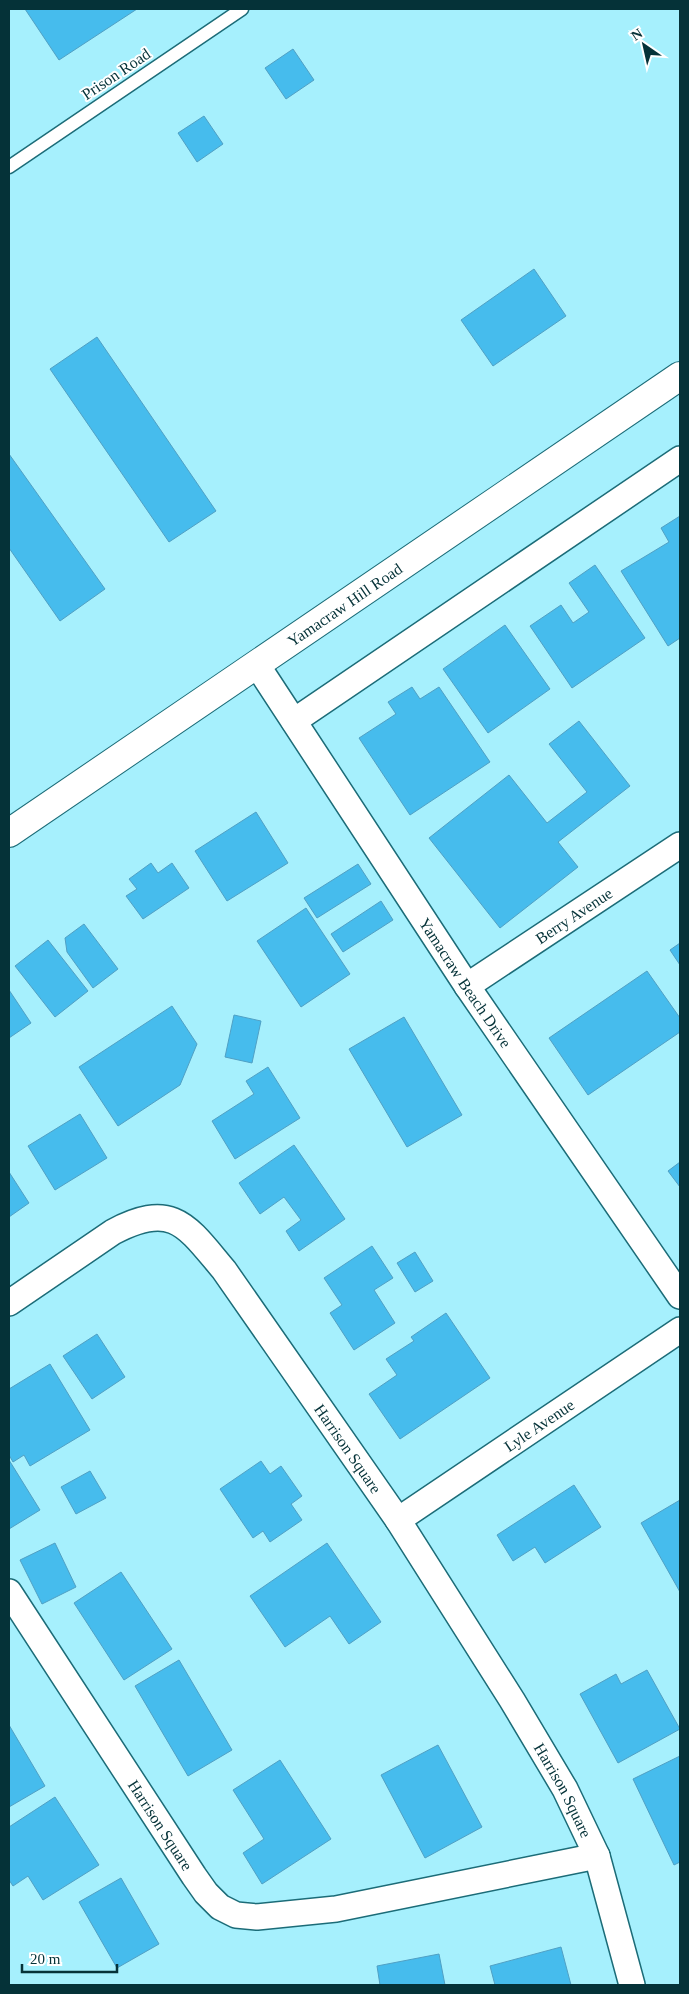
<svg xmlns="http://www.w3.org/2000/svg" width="689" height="1994" viewBox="0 0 689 1994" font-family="'Times New Roman',serif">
	<rect width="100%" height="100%" fill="#a6f0fd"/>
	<g fill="#46bced" stroke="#50a0c4">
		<polygon points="25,9 137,9 59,60"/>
		<polygon points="293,49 314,80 286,99 265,68"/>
		<polygon points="204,116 223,144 197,162 178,133"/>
		<polygon points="534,269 566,316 493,366 461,320"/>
		<polygon points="97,337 216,511 169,542 50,369"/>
		<polygon points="9,454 105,589 60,621 9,548"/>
		<polygon points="680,516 680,638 668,646 621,571 669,542 661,528"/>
		<polygon points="595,565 645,638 572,688 530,626 561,605 573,623 589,612 569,583"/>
		<polygon points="505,625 550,689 488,733 443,669"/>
		<polygon points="412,687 420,699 439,687 490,762 410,815 359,738 396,714 388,702"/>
		<polygon points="579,721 630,786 558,842 578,867 500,928 429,838 509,775 547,823 587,792 549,744"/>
		<polygon points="256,812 288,863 227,901 195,851"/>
		<polygon points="151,863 158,873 172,863 189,888 143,919 126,896 137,889 129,879"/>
		<polygon points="358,864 371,884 317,918 304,898"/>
		<polygon points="381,901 393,920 343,952 331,934"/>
		<polygon points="306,908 350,974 301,1007 257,941"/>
		<polygon points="84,924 118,969 93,988 67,952 65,938"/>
		<polygon points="48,940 88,991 55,1017 15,966"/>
		<polygon points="680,943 680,965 670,950"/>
		<polygon points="647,971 680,1018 680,1032 588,1095 549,1038"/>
		<polygon points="9,990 31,1023 9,1038"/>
		<polygon points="172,1006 197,1044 180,1085 118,1126 79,1067"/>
		<polygon points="234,1015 261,1021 252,1063 225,1057"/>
		<polygon points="404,1017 462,1115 407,1147 349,1049"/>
		<polygon points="268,1067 300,1118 235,1159 212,1121 254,1094 246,1081"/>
		<polygon points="80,1114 107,1158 55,1190 28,1146"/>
		<polygon points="294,1145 345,1219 299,1251 286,1231 301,1220 284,1197 260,1214 239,1183"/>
		<polygon points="680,1162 680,1187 668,1171"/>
		<polygon points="9,1172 29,1203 9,1217"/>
		<polygon points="372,1246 393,1278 374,1290 395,1323 354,1350 330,1313 342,1305 324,1278"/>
		<polygon points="415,1252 433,1281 415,1292 397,1263"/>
		<polygon points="446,1313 490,1378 400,1439 369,1394 397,1375 386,1359 414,1341 411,1337"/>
		<polygon points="97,1334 125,1377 92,1399 63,1356"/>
		<polygon points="50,1364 90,1430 30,1466 24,1455 13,1462 9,1455 9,1389"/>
		<polygon points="9,1460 40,1510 9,1529"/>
		<polygon points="261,1461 270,1474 281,1466 302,1496 291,1504 302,1520 270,1542 263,1531 253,1538 220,1489"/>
		<polygon points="90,1471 106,1498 76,1514 61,1487"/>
		<polygon points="574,1485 601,1527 545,1563 535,1547 513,1561 497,1535"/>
		<polygon points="680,1500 680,1592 641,1523"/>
		<polygon points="55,1543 76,1587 42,1604 20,1560"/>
		<polygon points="327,1543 381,1622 349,1644 330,1616 285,1647 250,1596"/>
		<polygon points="121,1572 172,1649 124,1680 74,1603"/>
		<polygon points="179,1660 232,1750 188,1776 135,1686"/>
		<polygon points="647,1670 680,1729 618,1763 580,1694 616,1674 621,1684"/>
		<polygon points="9,1725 45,1786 9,1807"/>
		<polygon points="438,1745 482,1827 425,1858 381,1775"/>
		<polygon points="680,1756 680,1862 674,1865 633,1779"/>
		<polygon points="280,1760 331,1839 262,1884 243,1853 264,1839 233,1790"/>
		<polygon points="55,1797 99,1865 43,1900 28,1876 13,1886 9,1880 9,1827"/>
		<polygon points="121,1878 159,1944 117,1968 79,1902"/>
		<polygon points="561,1947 571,1985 495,1985 490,1966"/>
		<polygon points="439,1954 445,1985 380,1985 377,1966"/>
	</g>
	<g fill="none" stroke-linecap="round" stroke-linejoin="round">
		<g stroke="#1c6c78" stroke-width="15">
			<polyline id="lane" points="9,167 242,9"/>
		</g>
		<g stroke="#1c6c78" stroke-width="28">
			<g id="street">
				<path id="s1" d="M257 665 467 986 680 1296"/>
				<polyline points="294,721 680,459"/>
				<path id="s2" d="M467 986 680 845"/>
				<path id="s3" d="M9 1303 113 1232C173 1200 187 1226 224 1270L398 1520 512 1700 565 1789 597 1856 632 1985"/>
				<path id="s4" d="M398 1520 680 1330"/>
				<path id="s5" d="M9 1592 194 1876 206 1893 220 1907 236 1915 257 1917 336 1909 597 1856"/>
			</g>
		</g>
		<g stroke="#1c6c78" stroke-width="30">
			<g id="secondary">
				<path id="s6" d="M9 833 680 376"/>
			</g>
		</g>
		<use href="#lane" stroke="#fff" stroke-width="12"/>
		<use href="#street" stroke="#fff" stroke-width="25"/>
		<use href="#secondary" stroke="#fff" stroke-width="28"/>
	</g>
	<g text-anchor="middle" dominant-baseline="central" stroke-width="4" stroke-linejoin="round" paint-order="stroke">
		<g font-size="16" fill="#053238" stroke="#fff">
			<text transform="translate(116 74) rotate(-34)">Prison Road</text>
			<text stroke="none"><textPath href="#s6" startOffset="406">Yamacraw Hill Road</textPath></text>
			<text stroke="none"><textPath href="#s2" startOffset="128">Berry Avenue</textPath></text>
			<text stroke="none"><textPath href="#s1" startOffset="380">Yamacraw Beach Drive</textPath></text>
			<text stroke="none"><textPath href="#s4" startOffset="170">Lyle Avenue</textPath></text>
			<text stroke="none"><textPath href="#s3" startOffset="478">Harrison Square</textPath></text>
			<text stroke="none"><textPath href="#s3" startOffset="882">Harrison Square</textPath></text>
			<text stroke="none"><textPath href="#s5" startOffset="278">Harrison Square</textPath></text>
		</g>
	</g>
	<rect width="689" height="1994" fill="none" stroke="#053238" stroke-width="20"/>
	<g transform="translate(644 45) rotate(326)" stroke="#ffffff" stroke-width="4" paint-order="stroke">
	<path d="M0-4L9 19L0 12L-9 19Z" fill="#053238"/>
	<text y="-8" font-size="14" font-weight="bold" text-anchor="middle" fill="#053238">N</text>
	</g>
	<path d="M22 1964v8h95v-8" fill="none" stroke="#053238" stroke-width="2.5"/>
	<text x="30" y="1964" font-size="15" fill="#053238" stroke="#ffffff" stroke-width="4" paint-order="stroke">20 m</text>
</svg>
